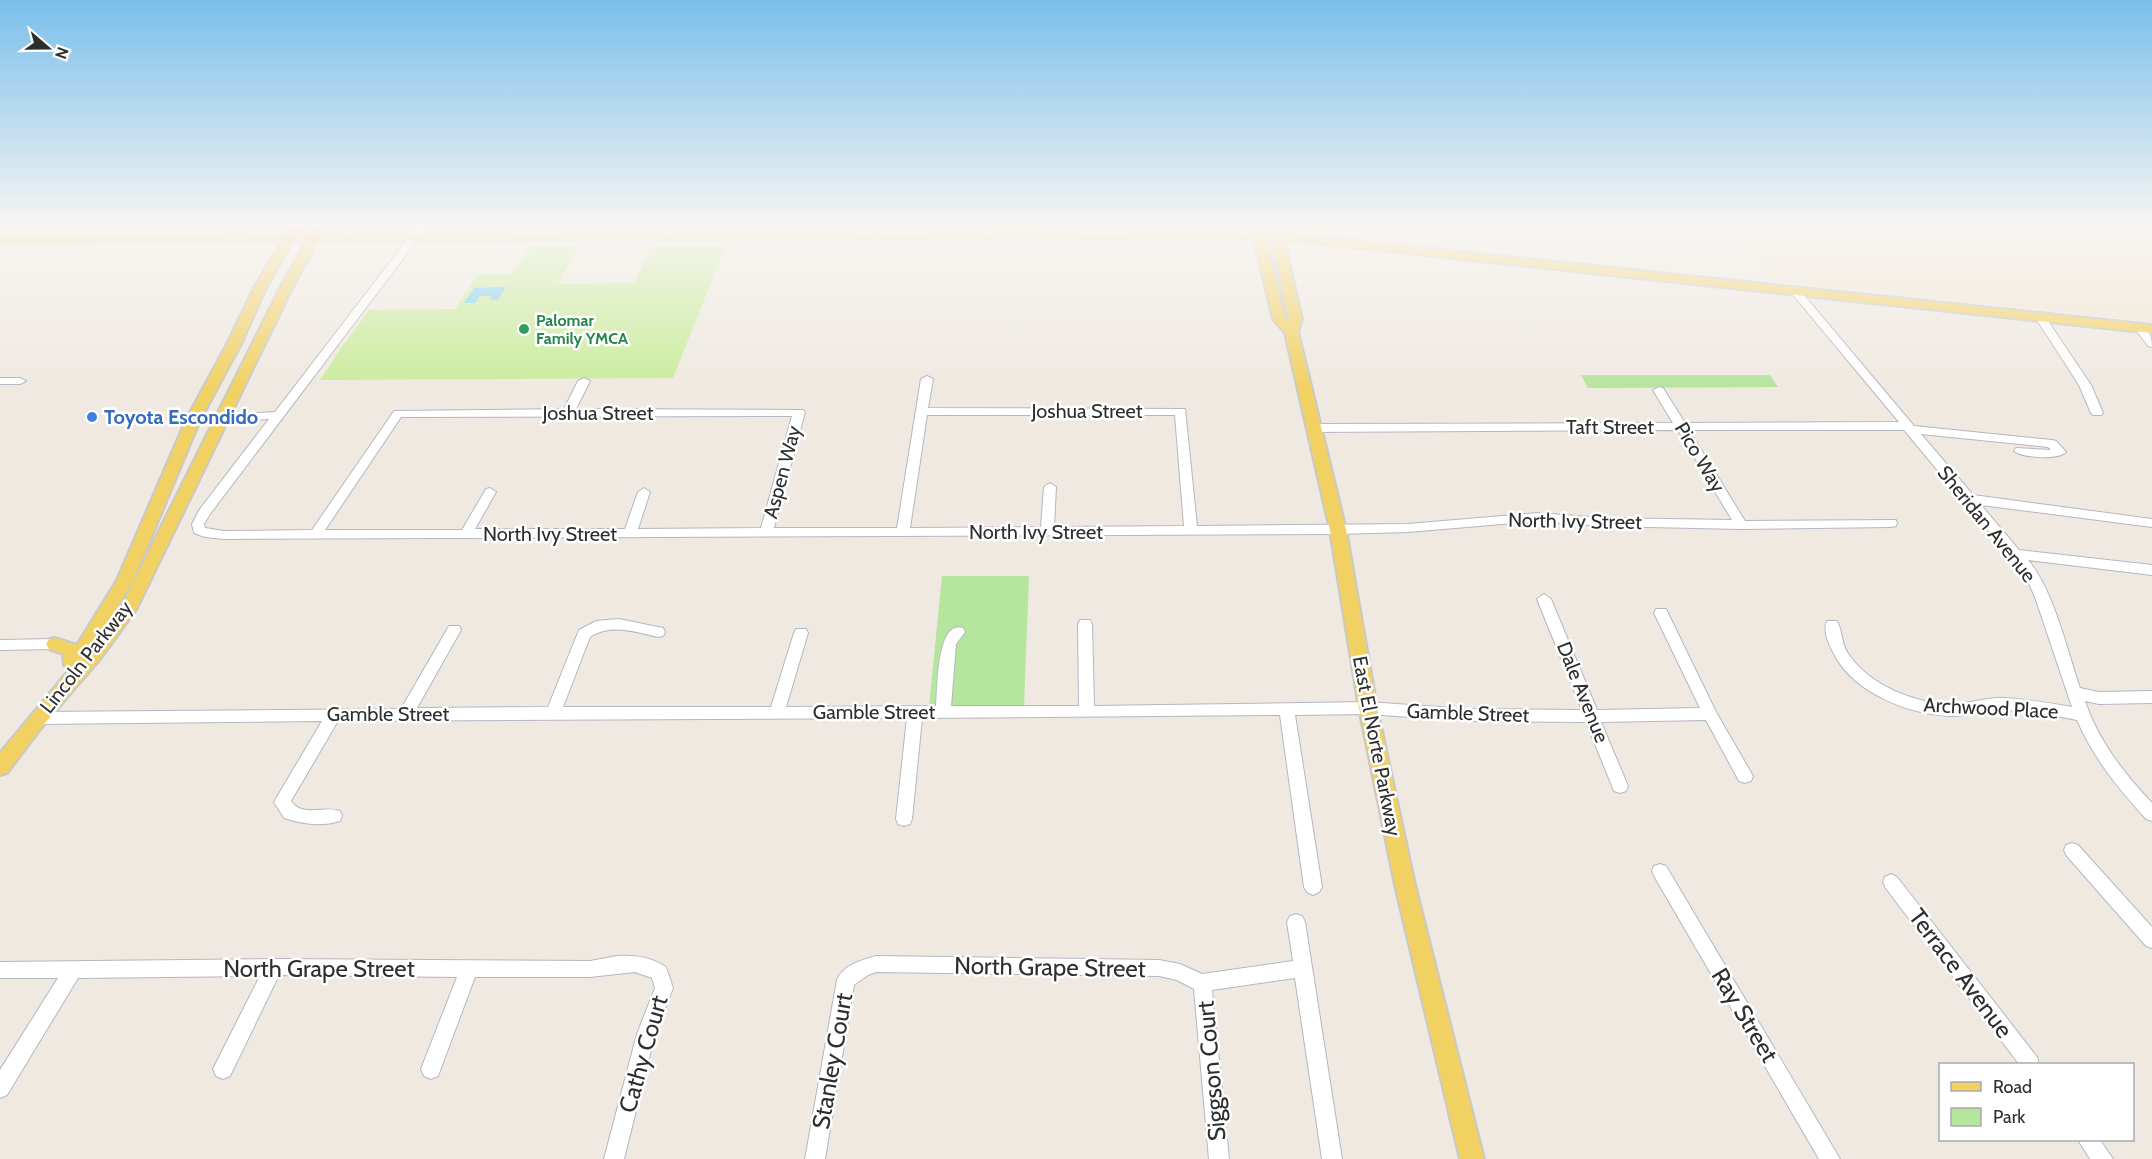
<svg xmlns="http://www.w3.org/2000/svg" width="2152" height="1159" viewBox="0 0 2152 1159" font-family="Cabin,sans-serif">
	<rect width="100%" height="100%" fill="#efe9e1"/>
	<g fill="#f0e6d1">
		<polygon points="433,227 662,227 660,230 443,230"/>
		<polygon points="1733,227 2152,227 2152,321 1778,281 1758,258 1758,250 1752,240"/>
	</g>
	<g fill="#b6e59e">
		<polygon points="1581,375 1770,375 1778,387 1588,388"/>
		<polygon points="942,576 1029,576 1024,706 929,707"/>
	</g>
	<polygon fill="#c9ec9a" points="531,245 579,245 558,284 634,283 653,245 726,245 673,378 320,380 341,348 369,310 455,309 478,274 512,274"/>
	<polygon fill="#75cff0" points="506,287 498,300 490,300 492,296 480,296 475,303 464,303 474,288"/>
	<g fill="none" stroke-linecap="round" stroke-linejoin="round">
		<g stroke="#b4b7c1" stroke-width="2">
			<g id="minor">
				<polygon points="118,227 129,227 114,240 108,240 108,236"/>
				<path d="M417 227H427L210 514 204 524 205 528 224 531 312 530 394 411 564 409 578 381 584 378 590 381 576 409 803 410 805 412 774 528H897L921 379 927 376 933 379 928 408 1185 409 1197 526 1408 524 1538 513 1602 518 1732 520 1678 430 1312 432 1306 428 1312 424 1673 423 1653 390 1659 387 1663 388 1685 423 1899 422 1789 290 1794 287 1798 288 1914 426 2052 440 2056 441 2066 452C2059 460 2022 458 2014 451L2016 448 2051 450 2048 447 1921 434 1973 495 2152 519V527L1981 505 2019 550 2152 565V575L2028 560C2054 591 2067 650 2080 688L2099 692 2152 691V703L2099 704 2085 701C2099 742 2123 772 2152 803V821L2146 819C2118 788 2094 759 2077 720 2052 715 2025 710 1999 710 1982 710 1966 717 1949 716 1908 714 1855 693 1835 656 1830 646 1822 632 1827 621H1837C1843 632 1841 645 1849 655 1870 685 1914 703 1949 704 1966 705 1982 698 1999 698 2023 698 2048 703 2072 707L2035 597 2025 575 1904 430H1689L1745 521 1896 520 1897 523 1896 526 1891 527 1741 529 1602 526 1538 521 1408 532 1338 534 224 539 205 537 194 533 192 524 200 509 269 419 193 424 187 420 189 417 275 412ZM927 415H1175L1184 526 1054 527 1056 487 1050 483 1044 487 1041 527 910 528ZM792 416 761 528 638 529 650 492 644 488 638 492 625 529H475L496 492 490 488 486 489 462 530H325L401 417Z"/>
				<polygon points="2040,314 2044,315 2091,385 2103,413 2101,415 2093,415 2091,413 2079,385 2035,317"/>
				<path d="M2139 324C2149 327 2152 338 2152 347L2148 346 2134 327Z"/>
				<polygon points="0,378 20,378 26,381 20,384 0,384"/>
				<path d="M1544 594 1551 599 1597 710 1700 708 1654 613 1656 609H1666L1716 712 1753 776 1751 781 1745 783 1739 781 1706 720 1601 722 1628 786 1626 791 1620 793 1614 791 1612 786 1586 722 1467 721 1368 714 1295 715 1322 887 1319 892 1313 895 1307 892 1304 887 1280 715 922 718 912 819 910 824 904 826 898 824 896 819 907 718 338 721 291 801C303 818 323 805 340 811L342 816 340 821C321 827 302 824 284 818L274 802 322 721 38 724 33 722 30 718 33 714 38 712 401 709 449 626H459L461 630 417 708 548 707 579 630 596 621 619 619 658 627 663 628 665 632 663 636 658 637C635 632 611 623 590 637L563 707H771L794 633 796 629H806L808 633 786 707 936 706C938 690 936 620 963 628L965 632 956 644 951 706H1079L1078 624 1080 620H1090L1092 624 1094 706 1368 702 1467 709 1582 710 1537 599Z"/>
				<polygon points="55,639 60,640 62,644 60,648 55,649 0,650 0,640"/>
				<polygon points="2072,843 2078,845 2152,927 2152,948 2146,946 2066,855 2064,850 2066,845"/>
				<polygon points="1660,864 1666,866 1840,1159 1819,1159 1654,876 1652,871 1654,866"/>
				<polygon points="1891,874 1897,877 2037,1057 2039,1064 2019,1064 1885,887 1883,882 1885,877"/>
				<path d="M1296 914 1302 916 1305 922 1342 1159H1322L1295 978 1212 990 1229 1159H1209L1194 989 1177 980 1159 976 876 972 868 975 854 985 825 1159H805L837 980C843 965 862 960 876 956L1159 960 1180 964 1202 974 1293 961 1287 922 1290 916Z"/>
				<path d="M617 956C636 955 651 957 666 967L673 988 655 1034 624 1159H604L637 1034 655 988 652 978 635 972 590 977H475L438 1076 431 1079 424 1076 421 1069 457 977 279 975 230 1076 223 1079 216 1076 213 1069 260 976 78 978 7 1095 0 1098V1070L58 978H0V962L274 959 590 961Z"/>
				<polygon points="2078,1140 2100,1140 2113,1159 2090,1159"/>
			</g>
		</g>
		<g stroke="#c9c9c9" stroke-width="4">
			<path id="major" d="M1252 227H1262L1264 233H1270V227H1280L1282 233 2152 325V333L1284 240 1302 319 1298 332 1346 530 1377 708 1415 885 1484 1159H1460L1395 885 1359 708 1330 530 1285 333 1273 319 1254 240 1031 238 318 241 291 290 137 608 101 658 45 723 7 773 0 775V753L69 670 64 665 63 654 49 649 46 644 49 639 55 638 77 645 117 580 186 420 227 344 254 288 282 241 0 243V235L1031 232 1252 233ZM1266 240H1272L1289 322 1285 318ZM293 241H306L279 290 124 601 109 621 133 581 200 420 241 344 266 288Z"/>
		</g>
		<g stroke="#c9c9c9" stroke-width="2">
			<g id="highway">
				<polygon points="290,227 304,227 294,242 289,243 282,239"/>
				<polygon points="313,227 327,227 318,242 313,243 306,239"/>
			</g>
		</g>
		<use href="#minor" fill="#fff" fill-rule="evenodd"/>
		<use href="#major" fill="#f2d163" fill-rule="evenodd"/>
		<use href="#highway" fill="#ffa35c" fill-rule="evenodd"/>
	</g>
	<linearGradient id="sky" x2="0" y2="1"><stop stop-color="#7abfeb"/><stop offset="0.58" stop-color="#f8f5f2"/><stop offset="1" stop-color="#f8f5f2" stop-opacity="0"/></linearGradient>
	<rect width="2152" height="389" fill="url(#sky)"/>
	<circle fill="#2e9e5b" stroke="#fff" stroke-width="2" cx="524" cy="329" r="6"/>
	<circle fill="#3f7fe0" stroke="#fff" stroke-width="2" cx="92" cy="417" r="6"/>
	<g text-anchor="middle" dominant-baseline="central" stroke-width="5" stroke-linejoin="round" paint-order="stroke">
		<g font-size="16" font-weight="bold" fill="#27864d" stroke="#fff" text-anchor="start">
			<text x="536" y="320">Palomar<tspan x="536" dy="18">Family YMCA</tspan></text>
		</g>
		<g font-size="20" fill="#2e2e2e" stroke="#fff">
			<text x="1087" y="411">Joshua Street</text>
			<text x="598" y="413">Joshua Street</text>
			<text x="1610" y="427">Taft Street</text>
			<text transform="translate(1700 457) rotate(59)">Pico Way</text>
			<text transform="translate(782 472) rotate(-75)">Aspen Way</text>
			<text transform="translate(1575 521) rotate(1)">North Ivy Street</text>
			<text transform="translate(1987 524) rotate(51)">Sheridan Avenue</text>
			<text x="1036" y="532">North Ivy Street</text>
			<text x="550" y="534">North Ivy Street</text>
			<text transform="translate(86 657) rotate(-52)">Lincoln Parkway</text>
			<text transform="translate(1583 692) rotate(68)">Dale Avenue</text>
			<text transform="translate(1991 708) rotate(3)">Archwood Place</text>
			<text x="874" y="712">Gamble Street</text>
			<text transform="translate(1468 713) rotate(2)">Gamble Street</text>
			<text x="388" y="714">Gamble Street</text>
			<text transform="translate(1377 746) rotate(79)">East El Norte Parkway</text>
		</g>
		<g font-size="20" font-weight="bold" fill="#366cbe" stroke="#fff" text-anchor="start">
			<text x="104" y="417">Toyota Escondido</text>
		</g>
		<g font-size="24" fill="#2e2e2e" stroke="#fff">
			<text transform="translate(1050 967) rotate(1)">North Grape Street</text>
			<text x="319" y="968">North Grape Street</text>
			<text transform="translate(1961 973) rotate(53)">Terrace Avenue</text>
			<text transform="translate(1745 1015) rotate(59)">Ray Street</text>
			<text transform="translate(643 1054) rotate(-74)">Cathy Court</text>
			<text transform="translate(832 1061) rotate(-80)">Stanley Court</text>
			<text transform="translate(1211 1071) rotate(-95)">Siggson Court</text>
		</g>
	</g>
	<rect x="1939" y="1063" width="195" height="78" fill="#ffffff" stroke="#ababab" stroke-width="1.5"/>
	<rect x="1951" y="1082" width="30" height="9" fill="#f2d163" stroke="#ababab" stroke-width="1.5"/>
	<text x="1993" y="1093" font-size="18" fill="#2e2e2e">Road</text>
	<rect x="1951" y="1108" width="30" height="18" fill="#b6e59e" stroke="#ababab" stroke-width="1.5"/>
	<text x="1993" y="1123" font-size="18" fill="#2e2e2e">Park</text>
	<g transform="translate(48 48) rotate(110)" stroke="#ffffff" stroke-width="4.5" paint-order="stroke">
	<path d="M0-4.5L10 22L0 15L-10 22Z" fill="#2e2e2e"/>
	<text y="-9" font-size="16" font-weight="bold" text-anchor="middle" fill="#2e2e2e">N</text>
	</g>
</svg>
